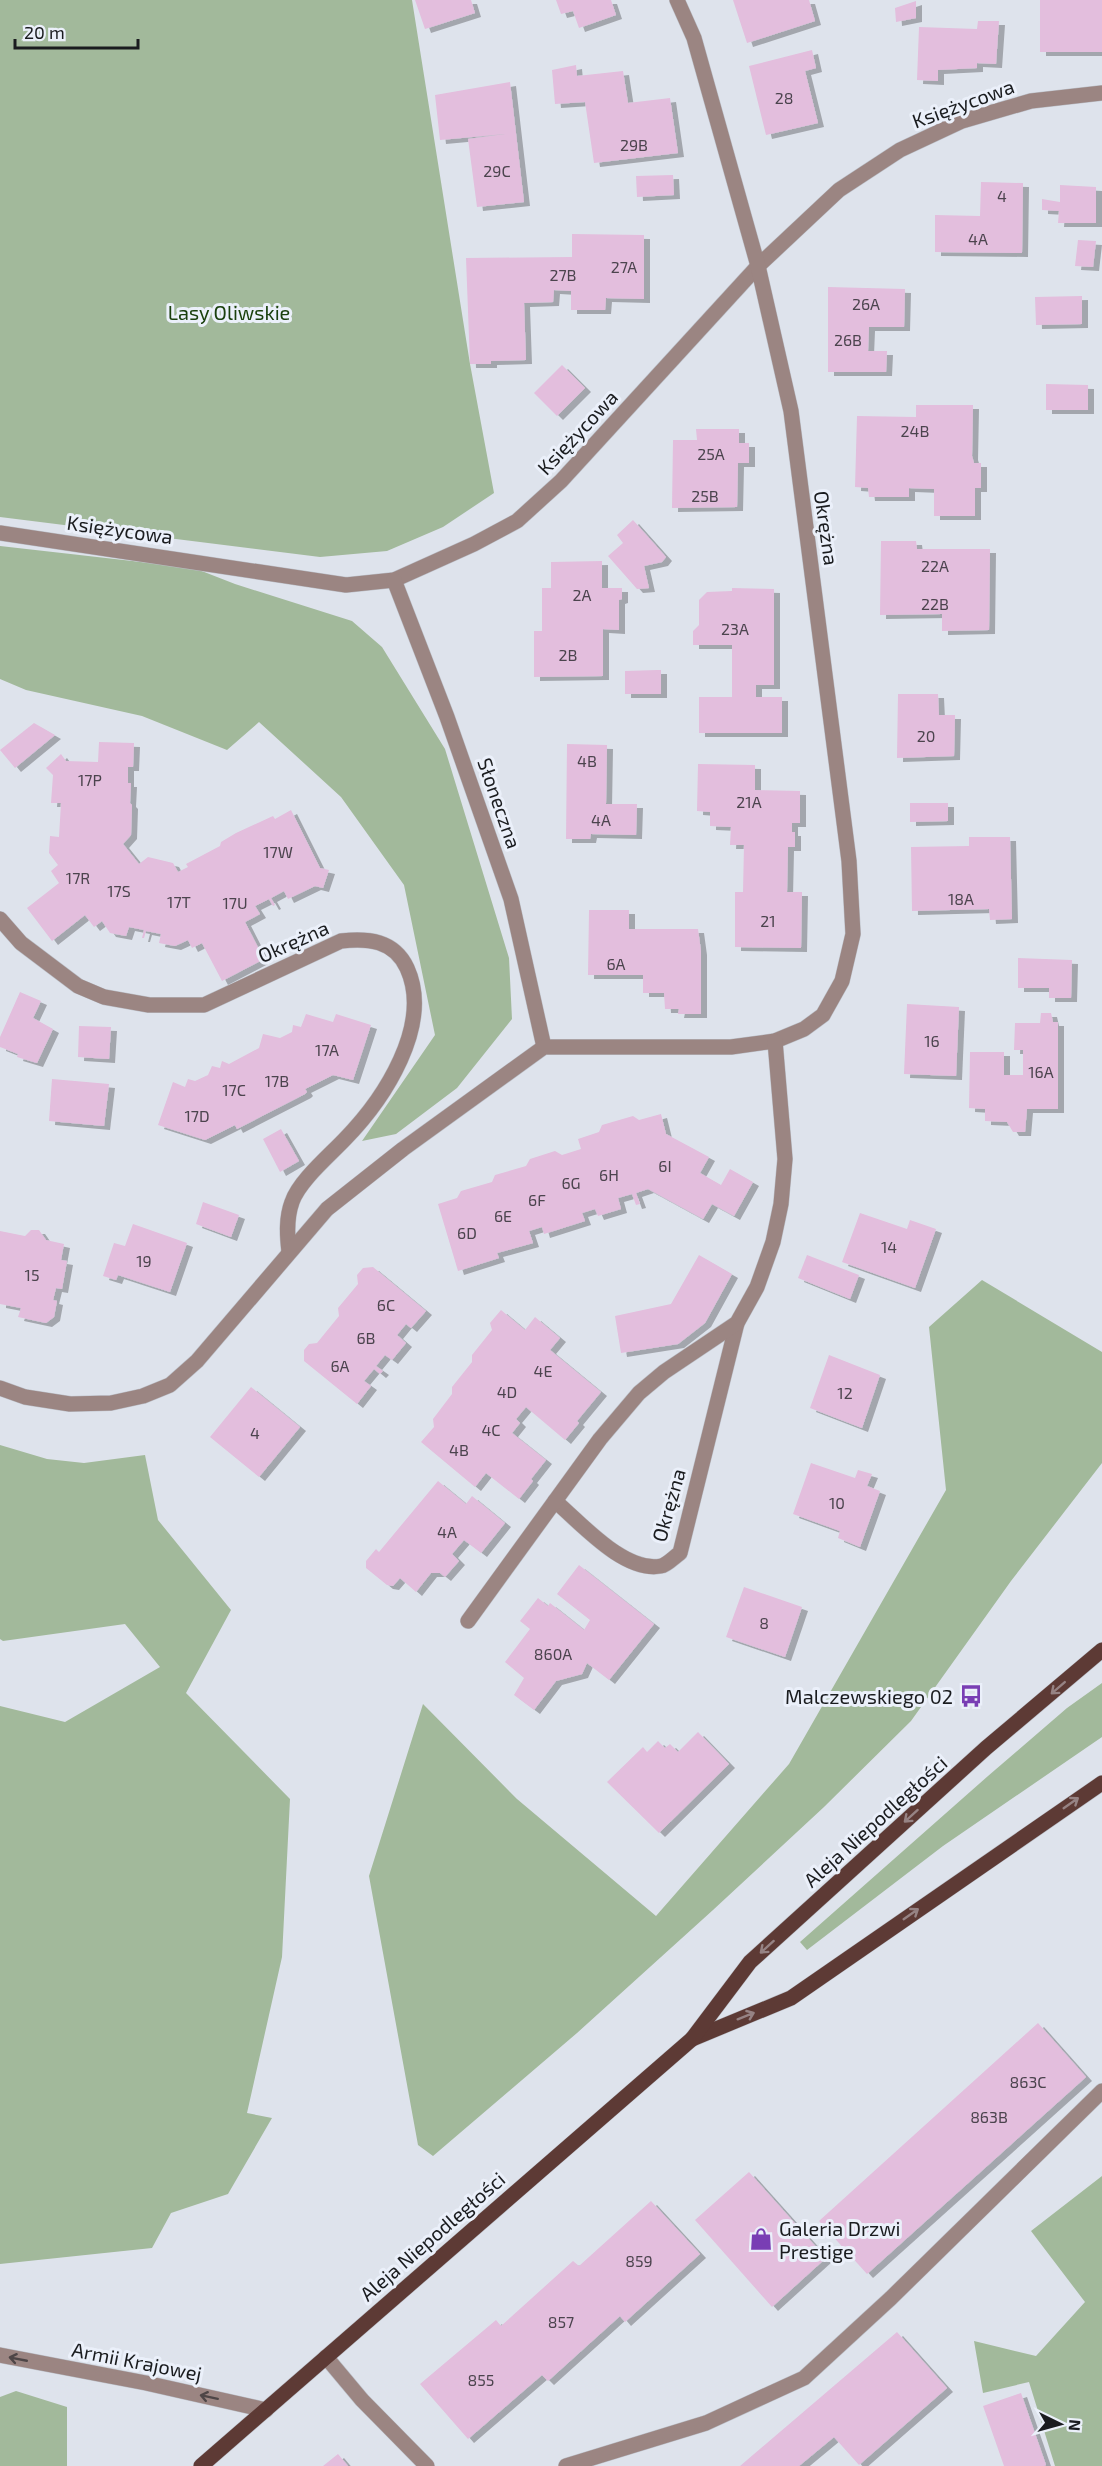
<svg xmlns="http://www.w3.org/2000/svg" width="1102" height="2466" viewBox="0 0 1102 2466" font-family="'Exo 2',sans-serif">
	<defs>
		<filter id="shadow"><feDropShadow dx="6" dy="4" stdDeviation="0" flood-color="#0004"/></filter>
	</defs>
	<rect width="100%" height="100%" fill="#dee3ec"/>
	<g fill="#a2b99b">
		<polygon points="0,0 412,0 470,364 494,493 443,527 387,551 320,557 0,517"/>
		<polygon points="0,546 194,568 235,584 352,621 382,647 445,749 509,958 512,1019 457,1088 396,1134 362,1141 435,1035 404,885 341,797 259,722 227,750 142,716 26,690 0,679"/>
		<polygon points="982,1280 1102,1352 1102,1463 1011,1581 911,1721 824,1807 713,1910 577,2033 433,2156 418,2145 369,1876 423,1704 517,1799 656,1916 789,1764 946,1490 929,1327"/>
		<polygon points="0,1445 47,1459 84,1463 145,1455 158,1520 231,1610 186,1693 290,1799 282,1957 247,2113 272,2118 228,2194 171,2213 152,2248 0,2264 0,1706 65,1722 160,1667 125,1624 3,1641 0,1639"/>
		<polygon points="1102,1683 1102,1737 943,1846 807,1950 800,1942 988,1776 1067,1708"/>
		<polygon points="1102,2176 1102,2466 1055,2466 1029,2382 983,2393 974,2341 1036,2356 1085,2302 1031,2231"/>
		<polygon points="16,2391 67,2407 67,2466 0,2466 0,2397"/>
	</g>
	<g fill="#e3bedd" filter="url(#shadow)">
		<polygon points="415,0 471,0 475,13 425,29"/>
		<polygon points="556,0 611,0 616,15 579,28 573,11 561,14"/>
		<polygon points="733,0 809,0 815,21 747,43"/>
		<rect x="1040" y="0" width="62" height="52"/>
		<polygon points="916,1 916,18 896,22 895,8"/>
		<polygon points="978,21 999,21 996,64 977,63 977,68 938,70 938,81 917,80 919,27 977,29"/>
		<polygon points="812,50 816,68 805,71 818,123 766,135 749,66"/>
		<polygon points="576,65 577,76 623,71 628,103 670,98 678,153 594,163 585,102 555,104 552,70"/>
		<polygon points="510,82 524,202 477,207 468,139 505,134 440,140 435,95"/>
		<polygon points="673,175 674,195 637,197 636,176"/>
		<polygon points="981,182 1023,183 1022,253 935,252 935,215 980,216"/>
		<polygon points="1060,185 1096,187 1096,223 1058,223 1059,211 1042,210 1042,199 1060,202"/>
		<polygon points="572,234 644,235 644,299 606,298 605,310 571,310 571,291 554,290 553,302 524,303 526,360 491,361 491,364 470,364 466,258 572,257"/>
		<polygon points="1078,240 1096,241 1093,267 1075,266"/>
		<polygon points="828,287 905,289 904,327 869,327 868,351 887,351 886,372 828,372"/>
		<polygon points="1082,296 1082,324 1036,325 1035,297"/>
		<polygon points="562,365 585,388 557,416 534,393"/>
		<polygon points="1046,384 1088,385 1088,410 1046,410"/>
		<polygon points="916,405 973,405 972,456 974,463 981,463 981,488 975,488 975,516 934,516 934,489 909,488 909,497 869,497 868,488 855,487 857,416 916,417"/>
		<polygon points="696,429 739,429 739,443 749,443 749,463 738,463 737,507 672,508 673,440 697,440"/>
		<polygon points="633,520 666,557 662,562 644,566 649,588 637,589 608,556 623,543 617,535"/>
		<polygon points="881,541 916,541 917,549 990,549 989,630 942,631 942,614 880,615"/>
		<polygon points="602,561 602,588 622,588 622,599 619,600 619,630 603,629 603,676 534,677 534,631 542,631 542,588 551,588 551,562"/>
		<polygon points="732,588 774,589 774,685 756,685 756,697 782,697 782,733 699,733 699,697 732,697 732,645 693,645 693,631 699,625 699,600 707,592 732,591"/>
		<polygon points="657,670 661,670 661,694 625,694 625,671"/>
		<polygon points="898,694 938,694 939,715 955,715 954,756 897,758"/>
		<polygon points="34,723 55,735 15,768 0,750"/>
		<polygon points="99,742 134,743 133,767 128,767 128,783 131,783 130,803 132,805 131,835 123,844 139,864 148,857 173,863 178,872 188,867 186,864 220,846 221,842 236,833 273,816 275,819 291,810 320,868 329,870 323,888 315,886 288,899 284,891 271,898 275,905 273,906 269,899 255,906 260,914 245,922 264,959 222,981 202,943 192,948 188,940 175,946 159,943 161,934 146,931 144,938 142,938 144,930 129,927 126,936 110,933 102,921 94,927 85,915 52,941 27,908 59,883 51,871 58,865 49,853 50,836 59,837 61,803 51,803 53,775 46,768 61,754 66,761 98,762"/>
		<polygon points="567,744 607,745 606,804 637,804 636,835 591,834 590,839 566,839"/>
		<polygon points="698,764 755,765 755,790 800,791 800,823 792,823 792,832 795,832 795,847 788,847 787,892 802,892 801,948 735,947 735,892 743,892 744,845 730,845 731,827 710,826 710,812 697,811"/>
		<polygon points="910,803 948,803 948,821 910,822"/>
		<polygon points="969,837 1010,837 1012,919 990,920 989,909 912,911 911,847 969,846"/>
		<polygon points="589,910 629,910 629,929 698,929 701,951 701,1014 678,1014 679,1009 665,1009 664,993 643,993 643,975 588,975"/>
		<polygon points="1018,958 1072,960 1071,998 1049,998 1049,988 1018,988"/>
		<polygon points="20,992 41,1001 33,1018 53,1029 37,1063 17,1057 18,1054 0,1047 0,1037"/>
		<polygon points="907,1004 959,1007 956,1076 904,1074"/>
		<polygon points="1041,1013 1051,1013 1053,1022 1058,1022 1058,1109 1027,1109 1025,1132 1013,1132 1007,1122 985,1121 985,1109 969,1108 970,1052 1004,1052 1004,1075 1023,1075 1023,1050 1014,1050 1015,1023 1040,1023"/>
		<polygon points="306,1014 333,1022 336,1014 371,1025 353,1080 333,1075 305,1089 307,1092 305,1094 237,1129 235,1125 205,1140 158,1125 173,1082 185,1087 188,1079 195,1081 208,1075 212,1066 220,1068 222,1061 229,1064 259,1048 263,1034 280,1038 292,1032 293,1025 301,1027"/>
		<polygon points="79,1026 111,1027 109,1059 78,1057"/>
		<polygon points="52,1079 109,1084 104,1126 49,1121"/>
		<polygon points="661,1114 666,1134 709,1157 700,1173 721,1185 730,1169 753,1182 734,1216 712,1204 703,1219 648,1189 636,1193 640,1204 636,1205 632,1194 618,1198 621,1209 598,1216 595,1209 582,1213 585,1221 544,1234 542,1227 529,1231 533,1243 497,1253 499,1258 458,1271 438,1204 457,1198 461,1191 492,1182 495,1175 526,1166 530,1159 555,1151 562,1155 581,1149 578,1139 599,1132 602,1125 633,1116 639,1120"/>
		<polygon points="281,1129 299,1161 280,1172 263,1139"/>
		<polygon points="203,1202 239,1215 231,1237 196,1224"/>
		<polygon points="860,1213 907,1229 910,1220 936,1229 915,1288 842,1262"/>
		<polygon points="133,1224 187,1243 170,1292 118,1275 116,1280 103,1276 114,1243 125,1246"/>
		<polygon points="31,1230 39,1230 46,1240 64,1244 61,1260 67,1261 62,1289 56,1288 53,1300 57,1301 54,1317 46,1323 18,1317 21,1308 0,1304 0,1231 25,1236"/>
		<polygon points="699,1255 732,1274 705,1323 678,1344 621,1353 615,1316 671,1304"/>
		<polygon points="807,1255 859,1275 850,1299 798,1278"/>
		<polygon points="373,1267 426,1311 411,1328 406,1324 397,1335 406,1343 392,1360 385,1355 376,1366 383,1371 380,1374 374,1369 364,1381 371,1386 357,1404 304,1361 304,1350 309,1344 317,1343 339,1316 338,1308 358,1284 357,1275 363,1268"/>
		<polygon points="501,1310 525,1330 535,1317 560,1338 550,1350 601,1392 577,1421 579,1423 565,1440 526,1407 516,1419 520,1423 512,1433 546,1460 531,1479 533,1481 519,1499 486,1473 475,1487 421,1442 434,1427 433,1419 452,1394 452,1387 472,1362 472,1355 492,1330 490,1323"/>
		<polygon points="829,1355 880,1375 862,1428 810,1408"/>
		<polygon points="251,1387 300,1427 259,1477 210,1437"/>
		<polygon points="811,1463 855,1478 858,1470 872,1474 867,1486 880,1491 860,1547 838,1538 840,1531 793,1514"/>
		<polygon points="438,1481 466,1504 472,1496 505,1523 481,1553 464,1540 452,1554 459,1561 445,1577 440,1573 431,1573 416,1592 400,1578 393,1586 387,1585 366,1568 366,1561 376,1549 379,1552"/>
		<polygon points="579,1565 654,1624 609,1680 587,1663 582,1674 556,1681 534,1710 514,1695 524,1678 505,1662 530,1629 520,1621 538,1598 548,1606 550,1603 584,1630 590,1620 557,1594"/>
		<polygon points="744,1587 802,1607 785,1657 726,1637"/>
		<polygon points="698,1732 729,1764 659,1833 607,1782 643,1747 647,1752 658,1741 665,1748 670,1744 678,1752"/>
		<polygon points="1038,2023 1086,2077 867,2274 819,2221"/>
		<polygon points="749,2172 826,2258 772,2307 695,2220"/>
		<polygon points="651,2201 700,2254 625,2322 620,2316 548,2381 542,2375 468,2439 420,2384 496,2320 501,2326 573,2261 579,2266"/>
		<polygon points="897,2332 947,2388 859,2465 834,2437 799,2466 740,2466"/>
		<polygon points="1021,2393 1046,2465 1044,2466 1004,2466 983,2406"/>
		<polygon points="338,2454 348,2466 323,2466"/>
	</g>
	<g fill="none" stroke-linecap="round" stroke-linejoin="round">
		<g stroke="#bbbfc7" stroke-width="16">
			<g id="minor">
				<polyline points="0,533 346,585 394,580 474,544 517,521 561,481 758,266 839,190 900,150 962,121 1031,101 1102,93"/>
				<polyline points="394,580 447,717 511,899 544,1047"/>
				<path d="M0 919 21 943 78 986 104 997 149 1005H204L341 941C368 938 394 940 407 968 433 1025 384 1099 345 1139 330 1155 299 1181 292 1202 286 1218 287 1235 289 1252"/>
				<polyline points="0,1388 25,1397 70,1404 111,1403 143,1396 170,1385 197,1361 327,1209 403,1149 544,1047 731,1047 775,1041 804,1029 823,1015 842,981 853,934 849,861 791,411 758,266 694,38 677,0"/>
				<path d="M555 1501C581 1523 624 1573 661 1566 667 1565 674 1557 680 1553L737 1323"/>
				<polyline points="468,1621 600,1439 639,1393 664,1372 737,1323 757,1287 773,1242 781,1204 785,1159 775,1041"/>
				<polyline points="0,2355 146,2383 266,2410"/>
				<polyline points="326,2357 362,2400 427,2466"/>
				<polyline points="566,2466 706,2423 804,2378 891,2298 1102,2091"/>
			</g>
		</g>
		<g stroke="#bbbfc7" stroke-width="16">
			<g id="major">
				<polyline points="692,2039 791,1998 1102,1783"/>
				<polyline points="201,2466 692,2039 750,1962 986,1748 1102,1650"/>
			</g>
		</g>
		<use href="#minor" stroke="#9b8582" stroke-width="15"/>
		<use href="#major" stroke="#5d3a35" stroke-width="15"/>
	</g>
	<defs><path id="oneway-shaft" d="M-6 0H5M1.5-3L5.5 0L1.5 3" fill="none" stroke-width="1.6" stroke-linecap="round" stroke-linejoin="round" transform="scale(1.5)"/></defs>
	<g stroke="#968384">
		<use href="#oneway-shaft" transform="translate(1058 1688) rotate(139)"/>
		<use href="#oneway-shaft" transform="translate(1071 1803) rotate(-35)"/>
		<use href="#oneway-shaft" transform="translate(911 1816) rotate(138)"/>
		<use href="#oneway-shaft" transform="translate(911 1914) rotate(-35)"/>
		<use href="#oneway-shaft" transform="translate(767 1947) rotate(138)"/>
		<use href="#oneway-shaft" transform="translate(746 2016) rotate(-22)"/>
	</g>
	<g stroke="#4e4647">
		<use href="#oneway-shaft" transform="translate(18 2359) rotate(-169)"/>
		<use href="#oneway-shaft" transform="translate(209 2397) rotate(-168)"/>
	</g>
	<defs>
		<g id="bus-bare" transform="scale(1.8)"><path d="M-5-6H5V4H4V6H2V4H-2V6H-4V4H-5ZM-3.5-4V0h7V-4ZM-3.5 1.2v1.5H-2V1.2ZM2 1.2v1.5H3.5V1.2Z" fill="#793eb4" stroke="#ebf0fa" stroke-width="2.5" paint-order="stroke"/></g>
		<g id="shop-bare" transform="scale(1.8)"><path d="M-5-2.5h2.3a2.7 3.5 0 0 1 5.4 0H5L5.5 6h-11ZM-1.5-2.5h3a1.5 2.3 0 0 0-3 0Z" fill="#793eb4" stroke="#ebf0fa" stroke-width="2.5" paint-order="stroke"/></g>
	</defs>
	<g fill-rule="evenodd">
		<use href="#bus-bare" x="971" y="1696"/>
		<use href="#shop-bare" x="761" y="2239"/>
	</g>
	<g text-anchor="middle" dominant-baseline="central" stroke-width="6" stroke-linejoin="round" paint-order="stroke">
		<g font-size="16" fill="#4c444e">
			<text x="784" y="97">28</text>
			<text x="634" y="144">29B</text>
			<text x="497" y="170">29C</text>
			<text x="1002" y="195">4</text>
			<text x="978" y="238">4A</text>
			<text x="624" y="266">27A</text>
			<text x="563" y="274">27B</text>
			<text x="866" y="303">26A</text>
			<text x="848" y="339">26B</text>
			<text x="915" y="430">24B</text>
			<text x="711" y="453">25A</text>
			<text x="705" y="495">25B</text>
			<text x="935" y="565">22A</text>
			<text x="582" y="594">2A</text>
			<text x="935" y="603">22B</text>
			<text x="735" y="628">23A</text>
			<text x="568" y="654">2B</text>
			<text x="926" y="735">20</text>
			<text x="587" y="760">4B</text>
			<text x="90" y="779">17P</text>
			<text x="749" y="801">21A</text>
			<text x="601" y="819">4A</text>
			<text x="278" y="851">17W</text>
			<text x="78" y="877">17R</text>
			<text x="119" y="890">17S</text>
			<text x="961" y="898">18A</text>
			<text x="179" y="901">17T</text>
			<text x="235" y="902">17U</text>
			<text x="768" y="920">21</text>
			<text x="616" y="963">6A</text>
			<text x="932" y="1040">16</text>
			<text x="327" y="1049">17A</text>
			<text x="1041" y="1071">16A</text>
			<text x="277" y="1080">17B</text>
			<text x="234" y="1089">17C</text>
			<text x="197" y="1115">17D</text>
			<text x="665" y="1165">6I</text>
			<text x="609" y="1174">6H</text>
			<text x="571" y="1182">6G</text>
			<text x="537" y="1199">6F</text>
			<text x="503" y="1215">6E</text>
			<text x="467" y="1232">6D</text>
			<text x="889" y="1246">14</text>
			<text x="144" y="1260">19</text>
			<text x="32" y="1274">15</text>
			<text x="386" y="1304">6C</text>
			<text x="366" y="1337">6B</text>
			<text x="340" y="1365">6A</text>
			<text x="543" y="1370">4E</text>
			<text x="507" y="1391">4D</text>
			<text x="845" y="1392">12</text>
			<text x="491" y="1429">4C</text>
			<text x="255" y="1432">4</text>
			<text x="459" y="1449">4B</text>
			<text x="837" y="1502">10</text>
			<text x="447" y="1531">4A</text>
			<text x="764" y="1622">8</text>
			<text x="553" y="1653">860A</text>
			<text x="1028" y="2081">863C</text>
			<text x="989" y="2116">863B</text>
			<text x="639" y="2260">859</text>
			<text x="561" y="2321">857</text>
			<text x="481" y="2379">855</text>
		</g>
		<g font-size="20" fill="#1a1c1f" stroke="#ebf0fa">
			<text transform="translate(963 103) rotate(-20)">Księżycowa</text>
			<text transform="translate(577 432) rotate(-47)">Księżycowa</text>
			<text transform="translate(827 528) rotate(82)">Okrężna</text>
			<text transform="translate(120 529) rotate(8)">Księżycowa</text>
			<text transform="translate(500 803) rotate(71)">Słoneczna</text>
			<text transform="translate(293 941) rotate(-24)">Okrężna</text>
			<text transform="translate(668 1505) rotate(-74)">Okrężna</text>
			<text transform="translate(875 1821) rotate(-42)">Aleja Niepodległości</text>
			<text transform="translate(432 2236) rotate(-41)">Aleja Niepodległości</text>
			<text transform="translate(137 2361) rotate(11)">Armii Krajowej</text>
		</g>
		<g font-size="20" fill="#1a400d" stroke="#ebf0fa">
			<text x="229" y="312">Lasy Oliwskie</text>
		</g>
		<g font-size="20" fill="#1a1c1f" stroke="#ebf0fa" text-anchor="end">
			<text x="953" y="1696">Malczewskiego 02</text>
			<text x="779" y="2228" text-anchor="start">Galeria Drzwi<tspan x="779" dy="23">Prestige</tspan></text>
		</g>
	</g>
	<g transform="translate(1060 2424) rotate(95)" stroke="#ebf0fa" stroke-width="4.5" paint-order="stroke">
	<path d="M0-4.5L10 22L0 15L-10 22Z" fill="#1a1c1f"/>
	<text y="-9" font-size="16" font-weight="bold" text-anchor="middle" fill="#1a1c1f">N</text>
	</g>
	<path d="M15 39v9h123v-9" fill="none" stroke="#1a1c1f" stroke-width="3"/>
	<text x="24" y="39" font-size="18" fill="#1a1c1f" stroke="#ebf0fa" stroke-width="4.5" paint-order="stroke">20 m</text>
</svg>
